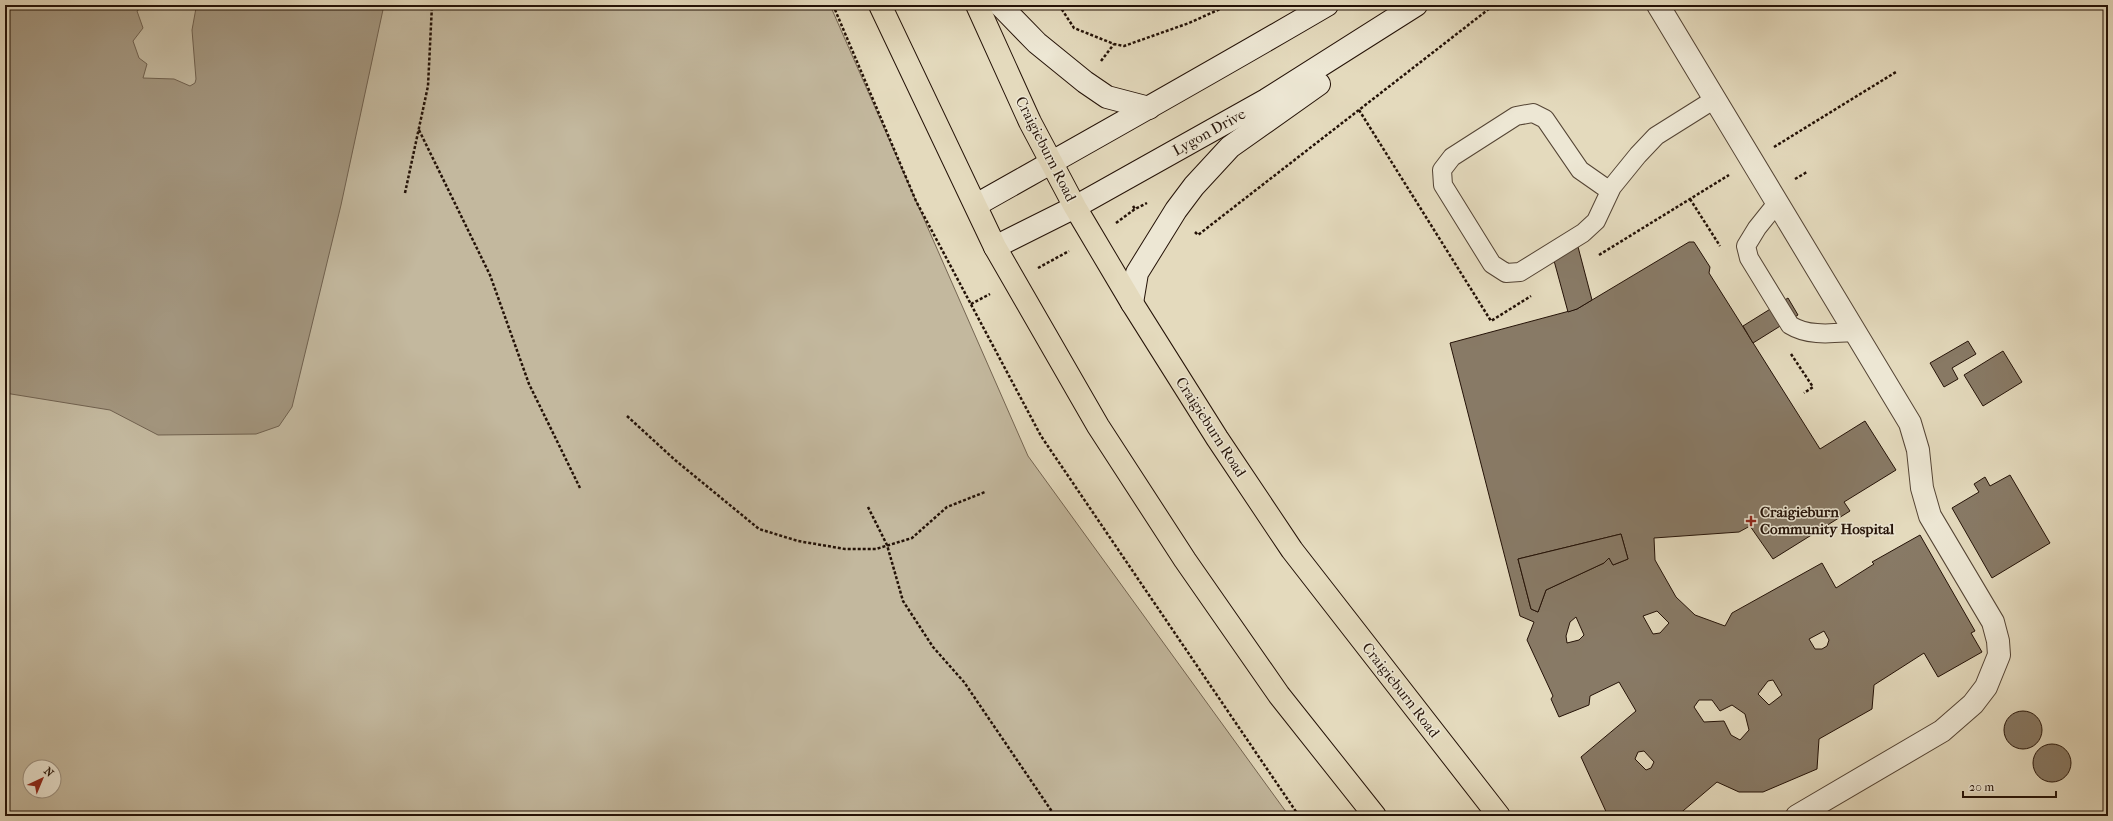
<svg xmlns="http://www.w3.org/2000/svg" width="2113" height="821" viewBox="0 0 2113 821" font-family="'IM FELL French Canon',serif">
	<rect width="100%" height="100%" fill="#e4dabd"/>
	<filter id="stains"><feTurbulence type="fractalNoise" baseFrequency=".005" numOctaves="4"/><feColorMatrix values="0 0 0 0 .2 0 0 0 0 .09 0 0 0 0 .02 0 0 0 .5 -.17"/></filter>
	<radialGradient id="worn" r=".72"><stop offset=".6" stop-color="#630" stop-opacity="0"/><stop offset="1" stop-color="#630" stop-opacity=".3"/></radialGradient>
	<path fill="#c3b89e" stroke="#746552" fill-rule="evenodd" d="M5 5H830L1028 456 1289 816H5ZM30 767H54V791H30Z"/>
	<polygon fill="#a3967f" stroke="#70614f" points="5,5 145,5 137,11 143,28 133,41 139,58 147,64 143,78 174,79 190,86 195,83 196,79 192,30 196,8 192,5 384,5 341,205 292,407 279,426 256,434 158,435 110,410 5,393"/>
	<g fill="#887a66" stroke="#241207" fill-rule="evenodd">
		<path d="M1689 242H1694L1710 267 1709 273 1820 449 1865 421 1896 470 1844 502 1850 511 1773 559 1750 526 1739 532 1654 538 1655 560 1676 597 1695 615 1725 626 1732 613 1822 563 1836 588 1874 564 1872 562 1920 535 1975 631 1971 633 1982 652 1938 677 1924 653 1874 685 1872 709 1819 739 1817 769 1763 792H1739L1717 782 1677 816H1608L1581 757 1636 711 1619 682 1590 696 1589 705 1559 717 1551 699 1553 696 1527 640 1534 622 1520 616 1450 343 1577 309ZM1621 534 1628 559 1613 565 1609 558 1604 563 1546 590 1538 612 1531 609 1518 559ZM1657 611 1669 623 1660 633 1653 634 1643 616ZM1576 617 1584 635 1579 640 1567 643 1566 636 1570 622ZM1824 631 1829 640 1827 646 1822 649H1815L1809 639ZM1773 680 1782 695 1769 705 1758 694 1768 681ZM1699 700H1712L1720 711 1732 705 1745 714 1749 730 1740 740 1731 735 1724 721 1704 722 1694 707ZM1644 751 1654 762 1651 768 1646 770 1635 759 1638 752Z"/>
		<polygon points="1577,243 1592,300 1577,309 1568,312 1553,257"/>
		<polygon points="1788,298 1798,315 1753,343 1743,326"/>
		<polygon points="1968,341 1976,354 1952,368 1958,379 1944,387 1930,363"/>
		<polygon points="2003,351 2022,382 1983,406 1964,375"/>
		<polygon points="2010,475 2050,543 1992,578 1952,508 1979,492 1974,484 1985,477 1990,486"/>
		<polygon points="1621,534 1628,559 1613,565 1609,558 1604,563 1546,590 1538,612 1531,609 1518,559"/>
		<circle cx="2023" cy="730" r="19"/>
		<circle cx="2052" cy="763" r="19"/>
	</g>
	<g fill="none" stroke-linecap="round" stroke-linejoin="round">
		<g stroke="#544434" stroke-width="20">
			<g id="lane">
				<polyline points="1610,191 1580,170 1545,119 1533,113 1516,116 1452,157 1442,170 1443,185 1492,264 1506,273 1520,272 1583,233 1596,221 1612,187 1638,155 1656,136 1715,99"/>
				<path d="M1777 203 1757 228 1746 246 1749 258 1790 325C1809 337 1834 333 1855 332"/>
			</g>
		</g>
		<g stroke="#544434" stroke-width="24">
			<polyline id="street" points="1658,5 1910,423 1918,450 1922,488 1930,516 1993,622 1998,641 1999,655 1986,687 1973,704 1942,731 1797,816"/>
		</g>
		<g stroke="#241207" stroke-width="24">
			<g id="secondary">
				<polyline points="1000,5 1037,43 1085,82 1107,97 1149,108"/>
				<path d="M976 205C1093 139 1211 73 1327 5"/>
				<polyline points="995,247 1075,207 1266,100 1416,5"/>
				<polyline points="1132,303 1137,273 1176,210 1194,186 1230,147 1319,84"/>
			</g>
		</g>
		<g stroke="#241207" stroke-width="24">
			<g id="primary">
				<polyline points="880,5 995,247 1098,426 1185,560 1279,695 1375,816"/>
				<polyline points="977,5 1030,122 1075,207 1132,303 1217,438 1292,550 1499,816"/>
			</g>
		</g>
		<g stroke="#241207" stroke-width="2.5" stroke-dasharray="3 2" stroke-linecap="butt">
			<polyline points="833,5 916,201 1041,436 1299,816"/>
			<polyline points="1059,5 1074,28 1114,44 1124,46 1189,23 1229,5"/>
			<polyline points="1101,61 1114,44"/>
			<polyline points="1359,110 1491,321 1531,296"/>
			<polyline points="419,130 490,275 529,384 580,488"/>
			<polyline points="1774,147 1896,72"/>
			<polyline points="1795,179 1807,172"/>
			<polyline points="405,193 428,86 432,5"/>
			<polyline points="1690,199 1720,246"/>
			<polyline points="1133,206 1135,209 1147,203"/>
			<polyline points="1116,223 1135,209"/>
			<polyline points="1195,232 1198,235 1494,5"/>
			<polyline points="1599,255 1729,175"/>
			<polyline points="1038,268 1069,251"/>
			<polyline points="971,304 990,294"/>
			<polyline points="1791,354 1813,387 1804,393"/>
			<polyline points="627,416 675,460 759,529 798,541 845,549 876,549 912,538 947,507 985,492"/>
			<polyline points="868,507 887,545 903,601 933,647 964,682 1055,816"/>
		</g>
		<use href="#lane" stroke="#ede7d4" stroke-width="18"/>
		<use href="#street" stroke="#ede7d4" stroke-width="22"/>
		<use href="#secondary" stroke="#ede7d4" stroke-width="22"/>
		<use href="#primary" stroke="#e4dabd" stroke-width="22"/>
	</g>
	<path fill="#8f2418" stroke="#ede7d4" stroke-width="1.5" d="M1749 515h4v4h4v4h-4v4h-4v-4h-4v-4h4z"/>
	<g text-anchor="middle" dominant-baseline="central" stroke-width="3" stroke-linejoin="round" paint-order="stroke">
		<g font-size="15" fill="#241207" stroke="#ede7d4">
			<text transform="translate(1209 132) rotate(-29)">Lygon Drive</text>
			<text transform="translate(1046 149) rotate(63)">Craigieburn Road</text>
			<text transform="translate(1211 427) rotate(57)">Craigieburn Road</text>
			<text transform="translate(1401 690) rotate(52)">Craigieburn Road</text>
		</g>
		<g font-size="15" font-weight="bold" fill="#241207" stroke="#ede7d4" text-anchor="start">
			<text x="1760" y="512">Craigieburn<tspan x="1760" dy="17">Community Hospital</tspan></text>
		</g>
	</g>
	<rect width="2113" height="821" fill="none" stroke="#e4dabd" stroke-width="20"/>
	<rect x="6" y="6" width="2101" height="809" fill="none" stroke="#241207" stroke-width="2"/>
	<rect x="10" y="10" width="2093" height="801" fill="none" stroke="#241207"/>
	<g transform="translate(42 779) rotate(44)"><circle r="19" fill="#ede7d4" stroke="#9d9282"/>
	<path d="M0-3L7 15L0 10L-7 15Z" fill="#8f2418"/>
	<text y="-6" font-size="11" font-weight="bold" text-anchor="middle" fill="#241207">N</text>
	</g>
	<path d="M1963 791v6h93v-6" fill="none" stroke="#241207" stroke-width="2"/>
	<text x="1969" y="791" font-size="12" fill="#241207" stroke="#ede7d4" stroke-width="3" paint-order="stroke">20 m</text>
	<rect width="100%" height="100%" filter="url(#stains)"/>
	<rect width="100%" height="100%" fill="url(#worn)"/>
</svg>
